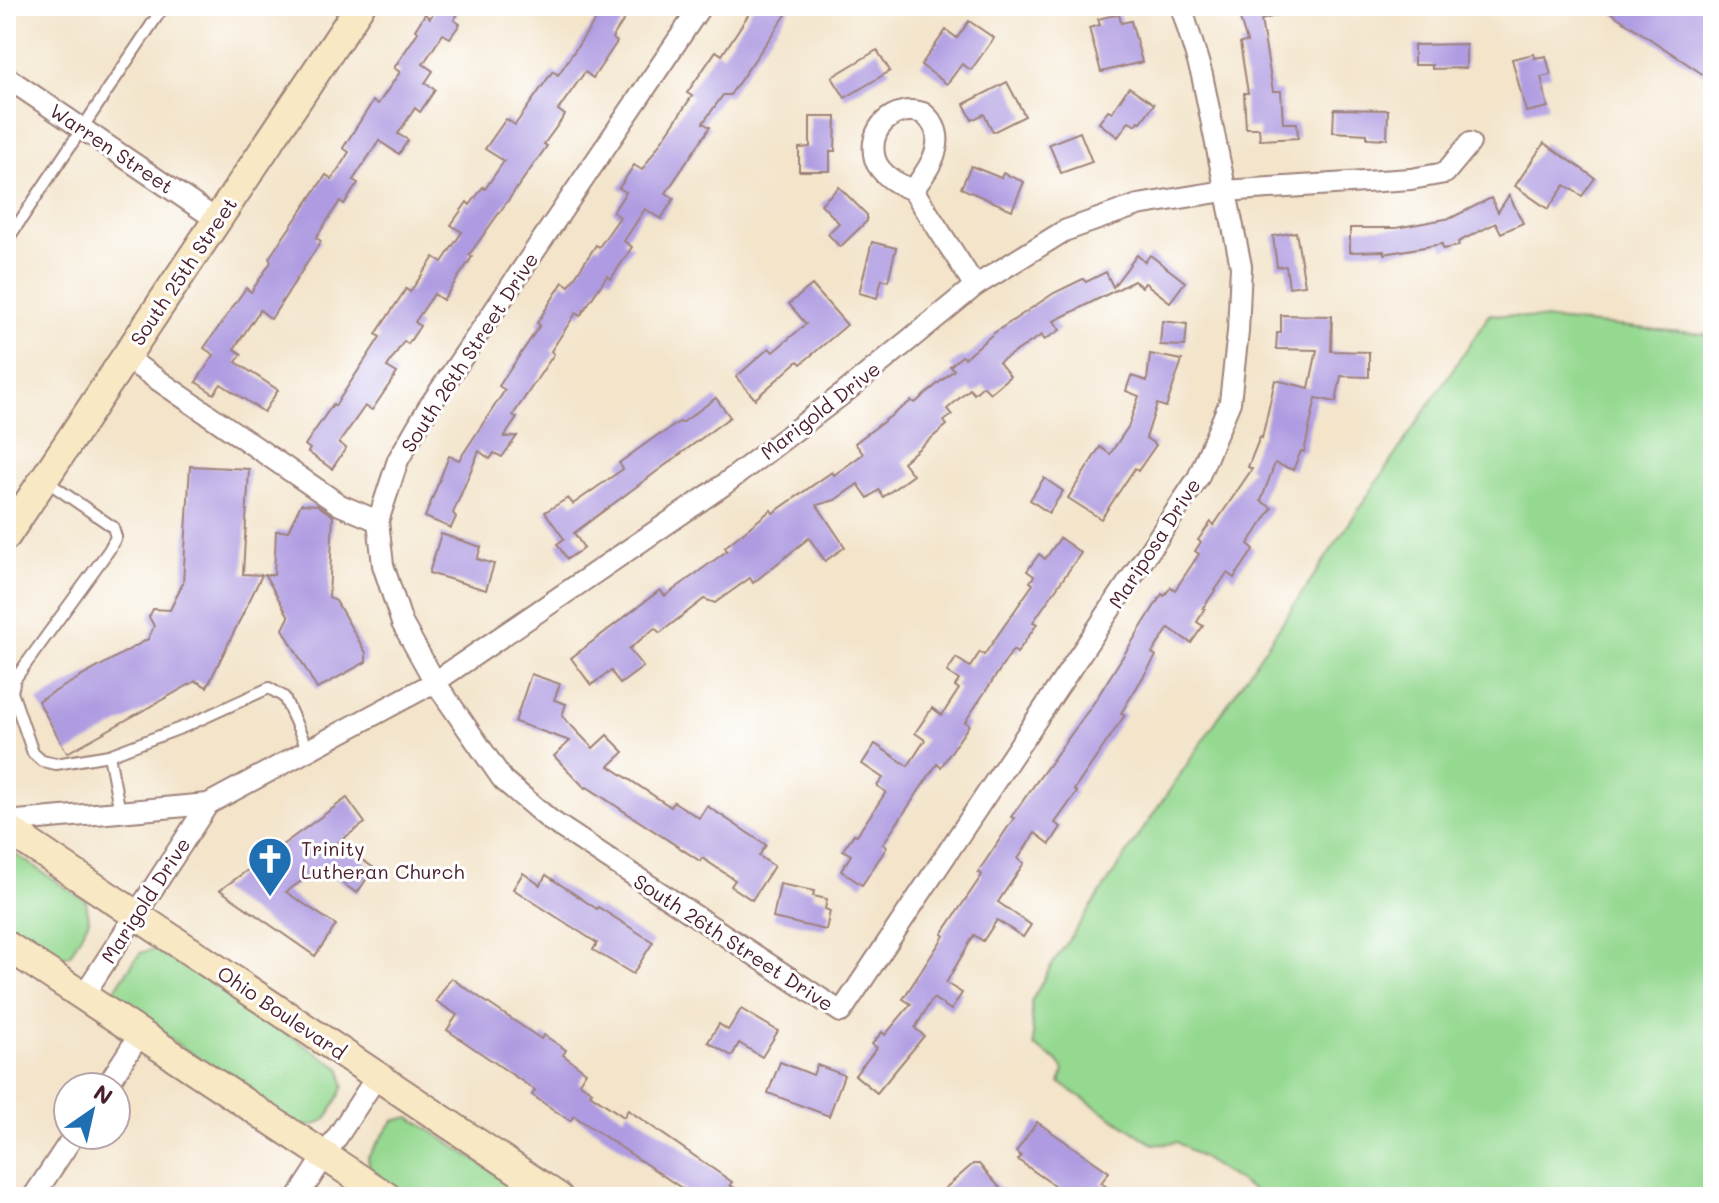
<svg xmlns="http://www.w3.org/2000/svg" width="1719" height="1203" viewBox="0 0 1719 1203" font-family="Mali,sans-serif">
	<rect width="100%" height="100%" fill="#fff"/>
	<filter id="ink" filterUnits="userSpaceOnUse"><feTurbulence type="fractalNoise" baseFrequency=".0125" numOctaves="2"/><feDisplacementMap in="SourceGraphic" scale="16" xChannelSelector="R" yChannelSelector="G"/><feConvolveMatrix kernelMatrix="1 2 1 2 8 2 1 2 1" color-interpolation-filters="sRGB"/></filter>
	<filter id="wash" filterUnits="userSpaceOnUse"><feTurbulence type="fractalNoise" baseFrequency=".006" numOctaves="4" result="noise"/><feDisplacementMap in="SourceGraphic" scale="32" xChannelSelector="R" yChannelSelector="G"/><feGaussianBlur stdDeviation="1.8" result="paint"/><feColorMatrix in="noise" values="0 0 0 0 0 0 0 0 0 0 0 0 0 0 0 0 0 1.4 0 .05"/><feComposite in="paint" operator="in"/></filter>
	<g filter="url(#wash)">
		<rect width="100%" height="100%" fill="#f3e4ca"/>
		<g fill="#95d991" stroke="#707c5e" stroke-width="2">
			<polygon points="1490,314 1713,335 1713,1197 1264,1197 1177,1142 1154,1145 1060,1083 1064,1070 1057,1061 1034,1046 1031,1002 1050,968"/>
			<polygon points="6,848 86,901 89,920 70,955 52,960 6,934"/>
			<path d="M157 948 341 1069 344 1086C332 1109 329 1129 299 1126L118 1004 115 989 140 953Z"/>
			<polygon points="410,1117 532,1197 406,1197 370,1173 368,1157 393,1121"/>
		</g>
		<g id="blocks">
			<g fill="#af9be1">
				<polygon points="438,6 449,6 459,12 454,20 460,24 450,38 443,34 423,64 433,71 425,83 435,90 420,112 415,108 398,134 408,140 399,154 379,141 353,180 358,183 344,204 340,201 316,238 321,241 271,319 260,310 234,349 242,354 236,362 278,390 264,412 221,384 214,394 196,382 214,355 204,348 246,288 251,292 271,262 269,258 326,175 332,179 349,152 343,148 373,101 378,104 400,72 394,68 418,32 415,30 425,14 430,18"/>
				<polygon points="605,6 633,6 612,38 617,42 593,78 585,72 558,110 565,115 544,144 547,146 469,255 472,257 443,300 434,294 415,322 420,326 408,344 404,341 387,367 397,373 372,410 365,406 339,443 346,448 332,469 308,452 310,449 305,445 333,404 335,406 380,337 376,334 406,289 410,292 434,257 442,262 462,232 451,225 467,202 470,205 483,187 485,189 504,161 485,149 506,119 515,125 553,71 558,75"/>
				<polygon points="754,6 792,6 730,95 723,95 703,123 710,127 666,193 674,198 661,219 645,209 624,241 632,247 611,279 607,276 580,316 576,313 551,351 554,354 513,415 517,418 504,437 517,436 502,457 494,453 490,459 479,451 453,513 456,517 451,528 425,517 449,456 459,460 505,390 499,386 540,325 537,323 563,282 569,286 596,245 599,247 620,217 613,212 626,192 619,188 634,165 642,170 692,96 687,93 716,51 722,55"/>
				<polygon points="1236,6 1294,6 1295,10 1261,20 1273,91 1281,91 1283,123 1297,123 1298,138 1260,140 1259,128 1246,128 1244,93 1248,93 1240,43 1247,42"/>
				<polygon points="1601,6 1713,6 1713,81"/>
				<polygon points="1119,14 1121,23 1131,21 1142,62 1101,72 1089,28 1100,25 1098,19"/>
				<polygon points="969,21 994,38 971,70 962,64 947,84 921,65 946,30 957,38"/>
				<polygon points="1466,44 1466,68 1432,69 1432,65 1414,65 1414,45"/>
				<polygon points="877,50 890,71 845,98 832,77"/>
				<polygon points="1534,54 1535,58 1546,56 1551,75 1541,77 1548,107 1526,112 1512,59"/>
				<polygon points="1007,82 1025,116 993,132 984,114 972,120 964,104"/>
				<polygon points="1129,87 1154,104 1141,122 1139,121 1136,125 1129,121 1118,137 1099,123 1108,110 1112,112"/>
				<polygon points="1334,109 1388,110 1387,139 1367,138 1367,134 1333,132"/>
				<polygon points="810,117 836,117 835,151 830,151 830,171 799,171 799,148 810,147"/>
				<polygon points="1080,132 1092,162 1061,173 1049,144"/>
				<polygon points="1544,143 1595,178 1582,196 1565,185 1548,209 1515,186"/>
				<polygon points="971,166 1001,178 1003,173 1024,182 1012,210 961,188"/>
				<polygon points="839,187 867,215 867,221 840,247 828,234 839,223 821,204"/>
				<polygon points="1509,195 1523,223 1501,233 1496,223 1458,242 1459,246 1443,249 1442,244 1384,254 1384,251 1350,252 1350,228 1396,228 1451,218 1491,198 1498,212"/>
				<polygon points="1296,232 1305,285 1289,287 1286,266 1277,267 1273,236"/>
				<polygon points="872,242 896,248 888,281 882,279 877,298 859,293"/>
				<polygon points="1137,255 1145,262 1150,255 1185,282 1170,302 1145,283 1142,287 1134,281 1054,321 1060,330 1044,340 1042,335 999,362 1010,376 990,393 983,386 974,394 970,389 947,409 952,415 944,421 947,425 903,462 913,475 883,497 879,490 868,498 858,484 835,500 817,505 845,547 825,561 809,538 753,583 750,578 715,603 704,599 660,633 655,628 629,649 643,667 620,684 611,671 591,685 571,658 660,590 665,596 727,551 725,547 771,510 773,513 832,472 834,475 863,454 855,443 911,401 915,403 954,370 950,366 962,356 965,358 994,333 1054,293 1083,279 1086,282 1106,272 1113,287"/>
				<polygon points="812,285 847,325 801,364 798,361 755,399 736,377 769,348 773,352 806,324 789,304"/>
				<polygon points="1281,315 1332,316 1331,351 1369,352 1369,377 1341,376 1336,402 1316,398 1304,452 1301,451 1293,470 1275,463 1261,501 1272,508 1248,544 1254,549 1234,578 1227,573 1203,608 1205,609 1197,622 1203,626 1191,643 1169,628 1152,653 1156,656 1121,713 1125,715 1074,790 1077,792 1055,823 1061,827 1050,844 1035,833 1018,859 1024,863 998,902 1031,925 1023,937 997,920 983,941 974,935 946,983 962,993 951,1010 933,998 915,1028 924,1036 877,1093 855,1075 877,1048 872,1044 882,1032 885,1035 911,1004 903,999 944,936 942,934 982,875 978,872 1014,818 1011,817 1093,704 1162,594 1164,596 1171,587 1175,590 1199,554 1195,551 1201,542 1198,540 1211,522 1214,525 1252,469 1248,467 1260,437 1262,438 1275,380 1309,388 1317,350 1276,349 1277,333 1281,333"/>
				<polygon points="1162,321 1187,324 1185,346 1160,345"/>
				<polygon points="1150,354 1182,360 1166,407 1157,404 1146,438 1156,445 1138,471 1135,468 1101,519 1068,498 1100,447 1110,454 1128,427 1139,396 1126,391 1131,376 1147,381"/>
				<polygon points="716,398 730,417 574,533 584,548 567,559 557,544 564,539 545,512 568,498 573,504 623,469 619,463 659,434 660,435 679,422 682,423"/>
				<polygon points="190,466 249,469 243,574 262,575 207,687 196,681 67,753 38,701 148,639 154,626 149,617 153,609 170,610 183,583"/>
				<polygon points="1044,478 1063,491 1049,513 1030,500"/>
				<polygon points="301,504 317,505 333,516 329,597 336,601 366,653 366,662 317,689 283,629 289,617 265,575 274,575 276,531 288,531"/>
				<polygon points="441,534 481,547 477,559 494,564 486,590 429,573"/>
				<polygon points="1060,538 1081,553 1033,622 1037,624 1017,653 1013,650 965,722 969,725 941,767 937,764 883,844 887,847 862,885 841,871 851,855 843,850 854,834 857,835 886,792 877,786 883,778 862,764 875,744 908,766 925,740 915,733 932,708 942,715 959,689 955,686 959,680 947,672 956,658 970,667 980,652 984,655 1033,584 1030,582 1034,576 1027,571 1039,554 1045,559"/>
				<polygon points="531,674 560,684 554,700 566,704 562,716 593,748 607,735 624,752 609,766 671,807 674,802 699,818 707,806 766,845 759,856 774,866 752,900 731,886 735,880 702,858 700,861 587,787 585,788 554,756 570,741 515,722"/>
				<polygon points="347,798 365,823 337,843 374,868 357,893 320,868 286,892 336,925 315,956 220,890"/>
				<polygon points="523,873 540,885 546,875 597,909 598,907 653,942 633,974 593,950 597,943 513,889"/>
				<polygon points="780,884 814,891 813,896 827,899 825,909 830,911 826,930 773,918"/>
				<polygon points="451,978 541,1039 544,1035 566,1050 563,1055 586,1072 579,1083 592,1092 590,1094 624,1117 628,1110 732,1182 730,1185 747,1197 695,1197 574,1116 570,1121 532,1095 535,1090 447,1030 457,1015 436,1001"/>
				<polygon points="741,1009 778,1031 762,1057 739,1043 732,1056 708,1042 719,1024 728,1030"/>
				<polygon points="780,1062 813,1075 817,1065 844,1075 829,1116 768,1093"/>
				<polygon points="1037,1122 1109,1172 1101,1183 1122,1197 1071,1197 1018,1160 1021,1156 1016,1152"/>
				<polygon points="973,1164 979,1164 1008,1197 935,1197"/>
			</g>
		</g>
	</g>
	<g filter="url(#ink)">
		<use href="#blocks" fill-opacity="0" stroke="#9e827a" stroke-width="2"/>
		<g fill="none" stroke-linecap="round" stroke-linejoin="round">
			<g stroke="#9e827a" stroke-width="14">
				<g id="lane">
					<polyline points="6,242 164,6"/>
					<polyline points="45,480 113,527 116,537 109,550 15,679 12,692 33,753 42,761 56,764 109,755 186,726 269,688 284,697 308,750"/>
					<polyline points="109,755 120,812"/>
				</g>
			</g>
			<g stroke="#9e827a" stroke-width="24">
				<g id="street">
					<polyline points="701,6 428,408 398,460 378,521 383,565 402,623 435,682 503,780 550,820 841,1012 1198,478 1230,402 1238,332 1241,266 1202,75 1181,6"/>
					<polyline points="6,77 217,220"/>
					<path d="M913 190C899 185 880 175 875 159 867 129 893 104 923 113 952 137 931 166 913 190L975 286"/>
					<polyline points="126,358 340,505 378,521"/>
					<polyline points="6,822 208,804 435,682 722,486 844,393 975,286 1064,231 1138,205 1224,191 1411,179 1445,173 1470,143"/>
					<polyline points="83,996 208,804"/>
					<polyline points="106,1087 140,1034"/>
					<polyline points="33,1197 74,1135"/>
					<polyline points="298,1197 377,1076"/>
				</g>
			</g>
			<g stroke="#9e827a" stroke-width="32">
				<g id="secondary">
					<polyline points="6,536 360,6"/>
					<polyline points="6,828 558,1197"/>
					<polyline points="6,945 387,1197"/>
				</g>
			</g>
			<use href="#lane" stroke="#fff" stroke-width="10"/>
			<use href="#street" stroke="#fff" stroke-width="20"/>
			<use href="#secondary" stroke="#f8e8c3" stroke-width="28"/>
		</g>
	</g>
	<defs>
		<g id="church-pin" transform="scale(2.3)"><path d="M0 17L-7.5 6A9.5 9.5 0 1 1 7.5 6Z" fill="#1f6fb2" stroke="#fff"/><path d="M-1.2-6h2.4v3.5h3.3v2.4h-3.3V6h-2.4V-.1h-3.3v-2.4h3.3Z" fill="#fff"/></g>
	</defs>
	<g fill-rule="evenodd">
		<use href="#church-pin" x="270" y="859"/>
	</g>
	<g text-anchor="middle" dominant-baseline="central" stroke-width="6" stroke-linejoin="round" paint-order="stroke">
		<g font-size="20" fill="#4a1f2b" stroke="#fff">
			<text transform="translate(112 148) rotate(34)">Warren Street</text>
			<text transform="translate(183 271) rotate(-56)">South 25th Street</text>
			<text transform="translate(469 352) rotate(-57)">South 26th Street Drive</text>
			<text transform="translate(820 410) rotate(-38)">Marigold Drive</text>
			<text transform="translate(1154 543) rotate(-57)">Mariposa Drive</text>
			<text transform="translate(145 900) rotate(-57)">Marigold Drive</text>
			<text transform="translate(734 942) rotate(33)">South 26th Street Drive</text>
			<text transform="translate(282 1012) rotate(34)">Ohio Boulevard</text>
		</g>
		<g font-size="20" fill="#4a1f2b" stroke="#fff" text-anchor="start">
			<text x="301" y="848">Trinity<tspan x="301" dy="23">Lutheran Church</tspan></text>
		</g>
	</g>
	<rect width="1719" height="1203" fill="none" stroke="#fff" stroke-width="32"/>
	<g transform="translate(92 1111) rotate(34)"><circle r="38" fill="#ffffff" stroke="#b7a5aa" stroke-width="2"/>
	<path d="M0-6L14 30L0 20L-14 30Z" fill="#1f6fb2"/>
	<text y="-12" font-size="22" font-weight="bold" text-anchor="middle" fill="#4a1f2b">N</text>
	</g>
</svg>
